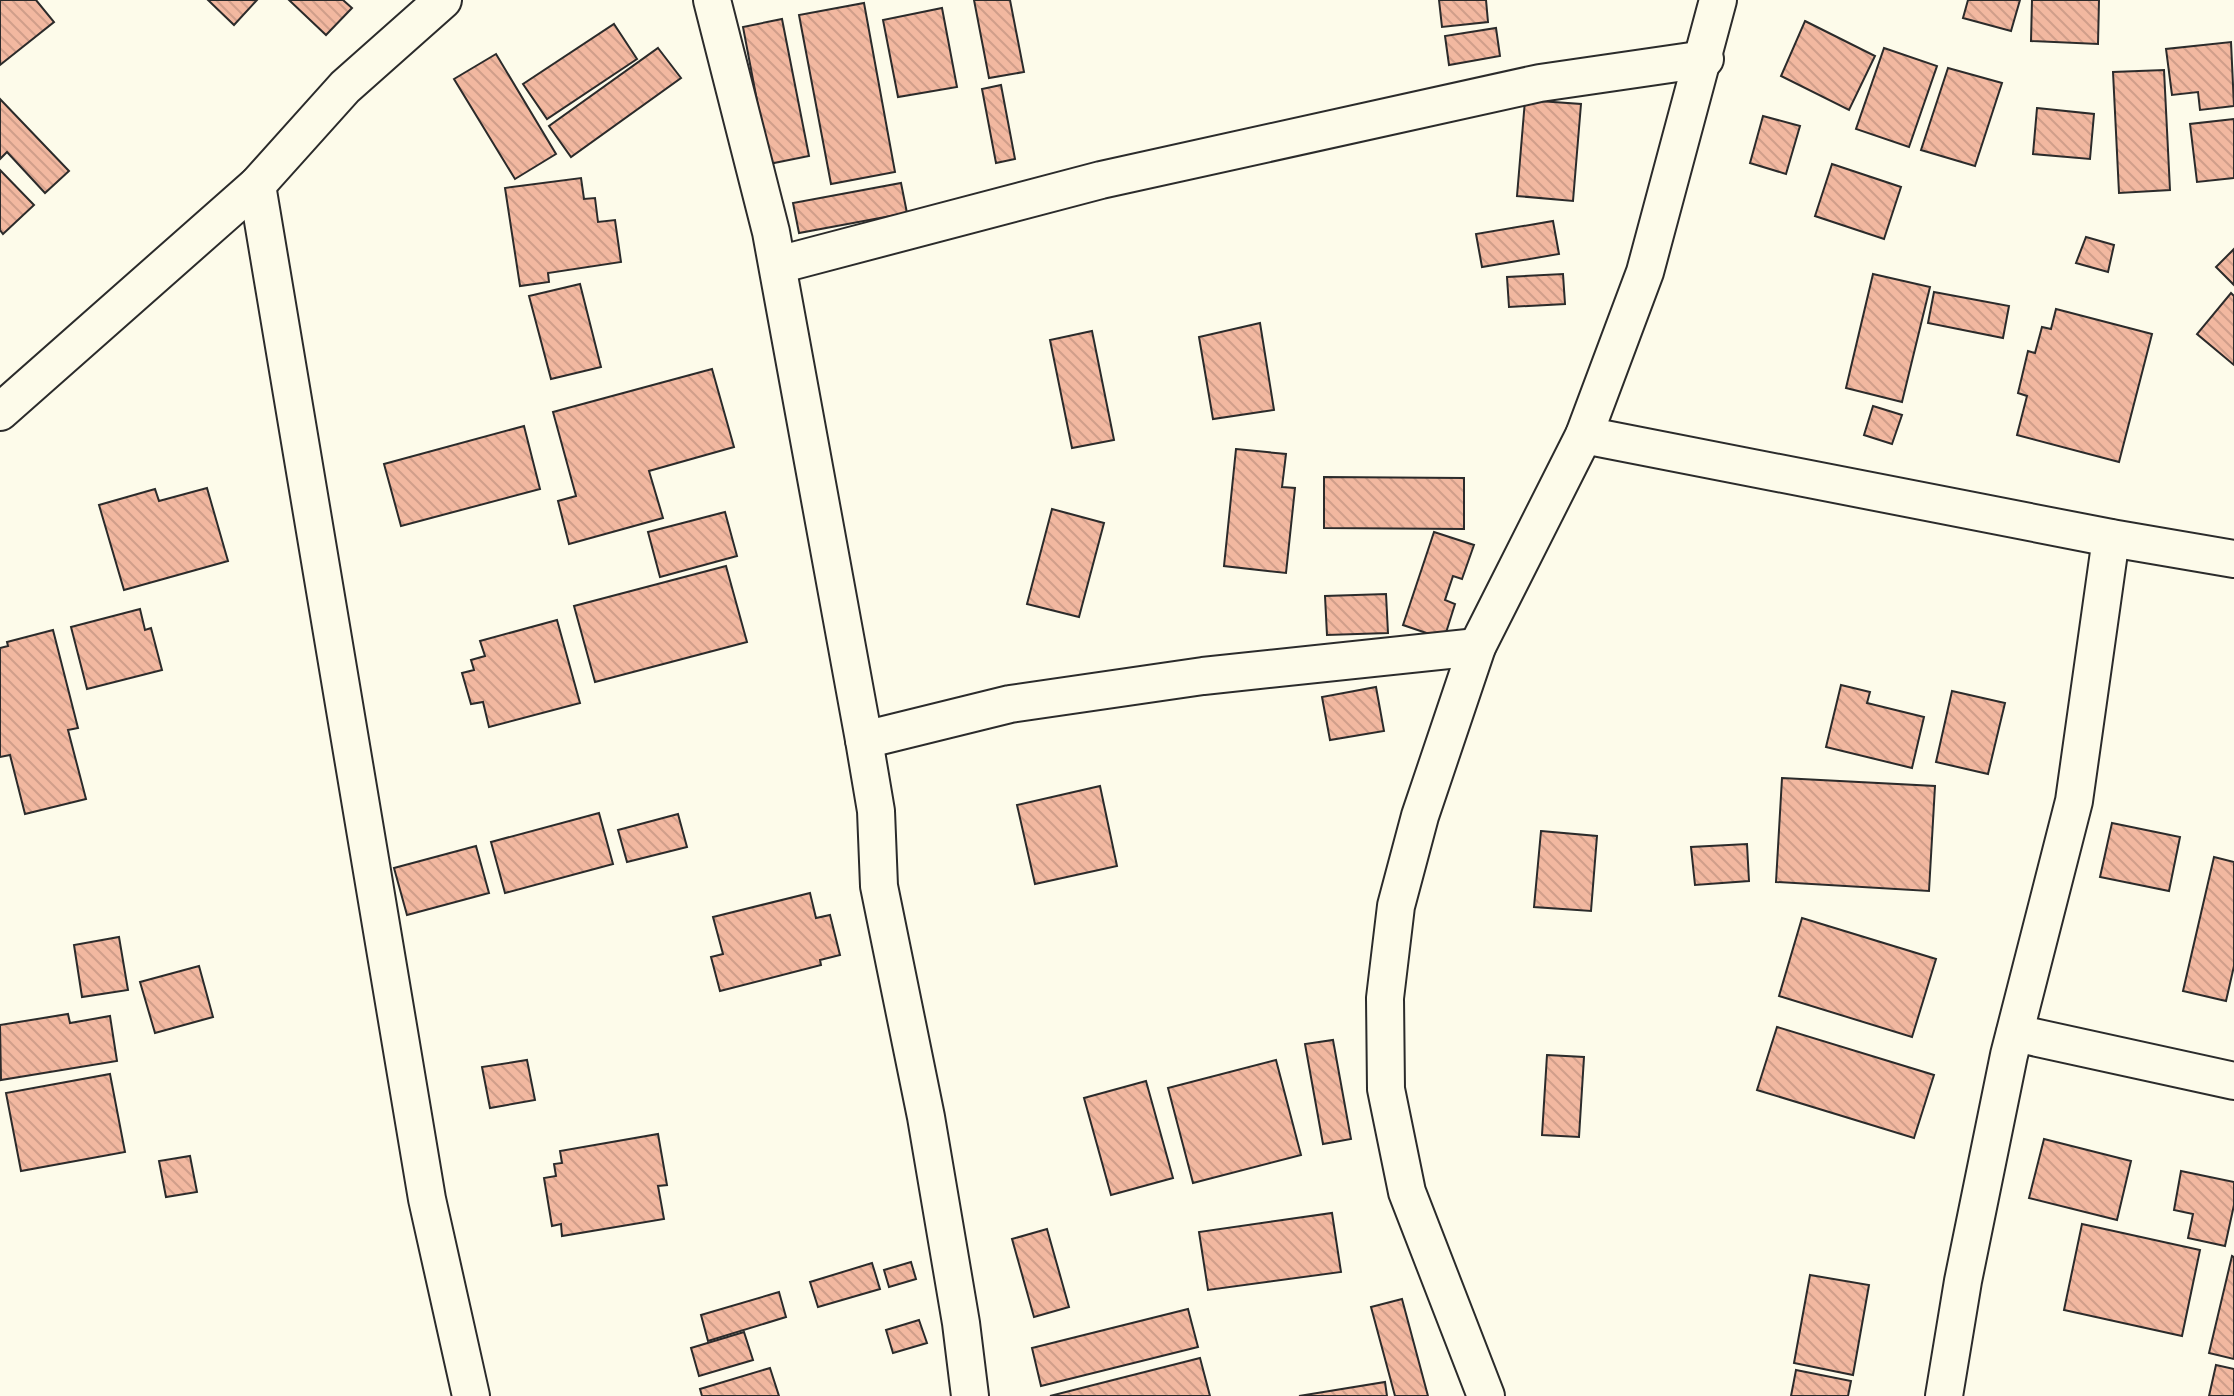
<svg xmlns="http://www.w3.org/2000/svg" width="2234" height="1396" viewBox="0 0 2234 1396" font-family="Signika,sans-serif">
	<defs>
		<pattern id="building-back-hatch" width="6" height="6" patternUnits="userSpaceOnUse" patternTransform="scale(2)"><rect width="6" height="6" fill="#f2b8a0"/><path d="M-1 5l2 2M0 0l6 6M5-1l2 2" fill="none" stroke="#d09e8a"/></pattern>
	</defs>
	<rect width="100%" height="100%" fill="#fdfbea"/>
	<g fill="url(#building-back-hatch)" stroke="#2b2b2b" stroke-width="2">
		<polygon points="0,0 36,0 54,22 0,65"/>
		<polygon points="208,0 257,0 234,25"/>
		<polygon points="289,0 343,0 352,8 326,35"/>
		<polygon points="974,0 1010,0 1024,72 989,78"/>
		<polygon points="1439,0 1486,0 1488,22 1442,27"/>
		<polygon points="1968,0 2020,0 2011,31 1963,18"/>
		<polygon points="2032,0 2099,0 2098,44 2031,41"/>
		<polygon points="864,3 895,172 831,184 799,15"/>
		<polygon points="942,8 957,87 898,97 883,20"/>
		<polygon points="782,19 809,156 769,164 743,27"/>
		<polygon points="1805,21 1875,56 1849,110 1781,76"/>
		<polygon points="614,24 637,59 547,119 523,84"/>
		<polygon points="1496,28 1500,56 1449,65 1445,36"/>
		<polygon points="2231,42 2234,106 2200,110 2198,92 2172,95 2166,49"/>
		<polygon points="658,48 681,78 571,157 549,126"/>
		<polygon points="1884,48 1937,66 1909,147 1856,129"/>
		<polygon points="496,54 556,154 515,179 454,79"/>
		<polygon points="1948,68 2002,83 1975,166 1921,150"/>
		<polygon points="2164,70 2170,190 2119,193 2113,72"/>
		<polygon points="1001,85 1015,159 996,163 982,89"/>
		<polygon points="0,99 69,171 45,193 7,152 0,159"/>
		<polygon points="1525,100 1581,104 1573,201 1517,196"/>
		<polygon points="2037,108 2094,114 2090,159 2033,154"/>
		<polygon points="1763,116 1800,126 1786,174 1750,163"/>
		<polygon points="2234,119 2234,178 2197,182 2190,124"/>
		<polygon points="1832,164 1901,187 1884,239 1815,216"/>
		<polygon points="0,170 34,205 3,234 0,230"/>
		<polygon points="581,178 584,199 595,198 598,222 615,220 621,262 548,273 549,282 520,286 505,188"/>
		<polygon points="901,183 907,213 799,233 793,203"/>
		<polygon points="1553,221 1559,254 1482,267 1476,234"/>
		<polygon points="2086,237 2114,245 2108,272 2076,263"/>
		<polygon points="2234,249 2234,285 2216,267"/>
		<polygon points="1563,274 1565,304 1509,307 1507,277"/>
		<polygon points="1873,274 1930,287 1902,402 1846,388"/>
		<polygon points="580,284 601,367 551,379 529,296"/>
		<polygon points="1934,292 2009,306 2003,338 1928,323"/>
		<polygon points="2231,293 2234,296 2234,365 2197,334"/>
		<polygon points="2056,309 2152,334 2119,462 2017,435 2027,396 2018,393 2028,351 2035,353 2042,327 2051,329"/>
		<polygon points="1260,323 1274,410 1213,419 1199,337"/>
		<polygon points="1092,331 1114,440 1072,448 1050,340"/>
		<polygon points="712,369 734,447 649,471 663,518 569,544 558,501 576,496 553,412"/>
		<polygon points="1873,406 1902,415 1892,444 1864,435"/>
		<polygon points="524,426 540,489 401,526 384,464"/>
		<polygon points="1236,449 1286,454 1282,487 1295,488 1286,573 1224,566"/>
		<polygon points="1324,477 1464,478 1464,529 1324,528"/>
		<polygon points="207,488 228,561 124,590 99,505 155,489 159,501"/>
		<polygon points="1052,509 1104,523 1079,617 1027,604"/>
		<polygon points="725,512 737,556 660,577 648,532"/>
		<polygon points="1434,532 1474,545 1462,579 1453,576 1445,600 1455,604 1444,639 1403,625"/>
		<polygon points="726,566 747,642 595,682 574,606"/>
		<polygon points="1386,594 1388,633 1327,635 1325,596"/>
		<polygon points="140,609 145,630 151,628 162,670 87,689 71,627"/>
		<polygon points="557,620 580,703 489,727 483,702 471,704 462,673 474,670 471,660 485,656 480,641"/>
		<polygon points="53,630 78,728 68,730 86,799 25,814 10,755 0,757 0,648 8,646 7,642"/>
		<polygon points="1841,685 1870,692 1867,703 1924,717 1912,768 1826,747"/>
		<polygon points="1376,687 1384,731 1330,740 1322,697"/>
		<polygon points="1952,691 2005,703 1988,774 1936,762"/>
		<polygon points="1782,778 1935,786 1929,891 1776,882"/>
		<polygon points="1100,786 1117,866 1035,884 1017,805"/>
		<polygon points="599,813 613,864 505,893 491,842"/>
		<polygon points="678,814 687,847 627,862 618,830"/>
		<polygon points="2112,823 2180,837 2169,891 2100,877"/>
		<polygon points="1541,831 1597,836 1591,911 1534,907"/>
		<polygon points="1747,844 1749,881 1695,885 1691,847"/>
		<polygon points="476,846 489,893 407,915 394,868"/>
		<polygon points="2214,857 2234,862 2234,966 2226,1001 2183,991"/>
		<polygon points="810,893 816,918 830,915 840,955 820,960 821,965 720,991 711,957 723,954 713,917"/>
		<polygon points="1802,918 1936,959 1912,1037 1779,996"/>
		<polygon points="119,937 128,990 82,997 74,945"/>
		<polygon points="199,966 213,1017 155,1033 140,982"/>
		<polygon points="68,1014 70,1023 110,1016 117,1061 1,1080 0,1025"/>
		<polygon points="1777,1027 1934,1075 1914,1138 1757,1090"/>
		<polygon points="1333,1040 1351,1139 1323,1144 1305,1044"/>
		<polygon points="1547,1055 1584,1057 1579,1137 1542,1135"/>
		<polygon points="527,1060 535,1100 490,1108 482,1067"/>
		<polygon points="1276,1060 1301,1155 1193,1183 1168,1088"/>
		<polygon points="110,1074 125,1152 21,1171 6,1093"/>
		<polygon points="1146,1081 1173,1178 1111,1195 1084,1098"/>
		<polygon points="658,1134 667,1185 658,1186 664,1219 562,1236 561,1224 552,1226 544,1178 556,1176 554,1164 562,1163 560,1151"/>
		<polygon points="2044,1139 2131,1161 2117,1220 2029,1198"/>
		<polygon points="190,1156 197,1192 166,1197 159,1161"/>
		<polygon points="2181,1171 2234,1182 2234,1205 2225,1246 2188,1238 2193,1214 2174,1210"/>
		<polygon points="1332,1213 1341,1272 1208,1290 1199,1232"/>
		<polygon points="2082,1224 2200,1250 2182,1336 2064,1310"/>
		<polygon points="1047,1229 1069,1307 1034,1317 1012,1239"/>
		<polygon points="2232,1256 2234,1257 2234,1359 2209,1353"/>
		<polygon points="911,1262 916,1279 889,1287 884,1270"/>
		<polygon points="872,1263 880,1289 818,1307 810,1282"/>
		<polygon points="1810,1275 1869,1285 1853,1375 1794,1363"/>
		<polygon points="779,1292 786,1317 708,1341 701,1315"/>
		<polygon points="1402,1299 1428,1396 1395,1396 1371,1307"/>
		<polygon points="1188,1309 1198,1347 1041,1386 1032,1348"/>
		<polygon points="919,1320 927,1343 893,1353 886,1330"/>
		<polygon points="744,1332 753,1360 699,1376 691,1348"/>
		<polygon points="1200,1358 1210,1396 1050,1396"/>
		<polygon points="2216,1365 2234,1369 2234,1396 2209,1396"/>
		<polygon points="770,1368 779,1396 702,1396 700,1389"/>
		<polygon points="1796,1370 1851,1381 1848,1396 1791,1396"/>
		<polygon points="1385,1382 1387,1396 1299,1396"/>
	</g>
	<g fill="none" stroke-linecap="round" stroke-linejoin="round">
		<g stroke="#2b2b2b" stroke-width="40">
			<g id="street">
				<polyline points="712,0 771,232 864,740 876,811 879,886 926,1117 961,1323 970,1396"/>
				<polyline points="257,185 427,1199 471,1396"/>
				<polyline points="778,265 1101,180 1540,83 1705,59"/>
				<polyline points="0,412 257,185 345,87 443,0"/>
				<polyline points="1584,435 2111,538 2234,559"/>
				<polyline points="864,740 1010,704 1203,676 1477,647"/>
				<polyline points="2015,1033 2234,1081"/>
				<polyline points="1486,1396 1407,1192 1386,1089 1385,998 1396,906 1420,816 1477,647 1584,435 1645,272 1718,0"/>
				<polyline points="1944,1396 1963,1281 2009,1055 2074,801 2111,538"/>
			</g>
		</g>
		<use href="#street" stroke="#fdfbea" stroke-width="36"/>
	</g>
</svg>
